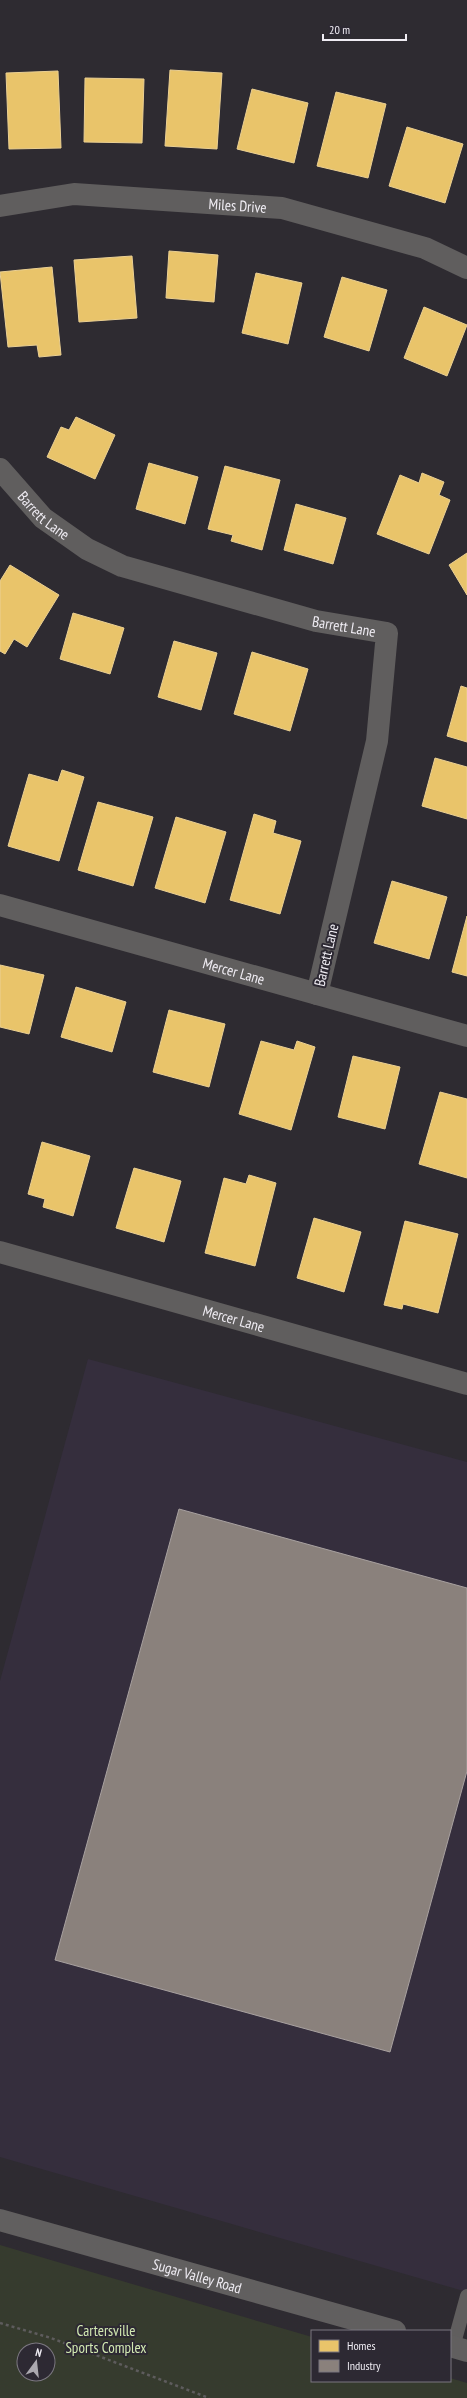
<svg xmlns="http://www.w3.org/2000/svg" width="467" height="2398" viewBox="0 0 467 2398" font-family="'PT Sans Narrow',sans-serif">
	<rect width="100%" height="100%" fill="#2e2b31"/>
	<polygon fill="#352e3d" points="88,1359 467,1462 467,2292 0,2157 0,1681"/>
	<path fill="#363b2e" fill-rule="evenodd" d="M0 2245 312 2337V2381H450V2378L467 2383V2398H0ZM24 2350H48V2374H24Z"/>
	<g fill="#e9c46a" stroke="#ebd093">
		<polygon points="170,70 222,73 217,149 165,146"/>
		<polygon points="58,71 61,148 9,149 6,73"/>
		<polygon points="85,78 144,79 142,143 84,142"/>
		<polygon points="252,89 308,103 294,163 237,149"/>
		<polygon points="336,92 386,104 368,178 317,166"/>
		<polygon points="407,127 463,144 445,203 389,186"/>
		<polygon points="169,251 218,255 214,302 166,298"/>
		<polygon points="132,256 137,318 79,322 74,260"/>
		<polygon points="52,267 61,355 39,357 37,345 8,347 0,272"/>
		<polygon points="256,273 302,283 288,344 242,333"/>
		<polygon points="342,277 387,290 369,351 324,337"/>
		<polygon points="424,307 467,325 447,376 404,358"/>
		<polygon points="76,417 115,435 95,479 47,457 61,427 69,430"/>
		<polygon points="149,463 198,477 185,524 136,509"/>
		<polygon points="225,466 280,480 262,550 231,541 233,535 208,529"/>
		<polygon points="422,473 444,482 439,495 450,500 429,554 377,534 400,475 419,483"/>
		<polygon points="296,504 346,518 333,564 284,550"/>
		<polygon points="467,553 467,595 449,565"/>
		<polygon points="10,565 59,595 27,647 14,639 5,654 0,651 0,581"/>
		<polygon points="73,613 124,628 110,674 60,659"/>
		<polygon points="174,641 217,653 201,710 158,697"/>
		<polygon points="252,652 308,669 290,731 234,714"/>
		<polygon points="461,686 467,688 467,742 447,736"/>
		<polygon points="435,758 467,767 467,819 422,806"/>
		<polygon points="62,770 84,777 59,861 8,846 29,774 58,782"/>
		<polygon points="98,802 153,817 133,886 78,870"/>
		<polygon points="254,814 276,821 273,833 301,841 280,914 230,900"/>
		<polygon points="176,817 226,832 205,903 155,888"/>
		<polygon points="392,881 447,897 429,959 374,943"/>
		<polygon points="467,916 467,976 452,972"/>
		<polygon points="0,965 44,975 29,1034 0,1027"/>
		<polygon points="76,987 126,1002 112,1052 61,1037"/>
		<polygon points="169,1010 225,1024 209,1087 153,1072"/>
		<polygon points="261,1041 294,1050 297,1041 315,1047 291,1130 239,1114"/>
		<polygon points="353,1056 400,1067 385,1129 338,1117"/>
		<polygon points="440,1092 467,1099 467,1178 419,1164"/>
		<polygon points="42,1142 90,1156 73,1216 43,1207 45,1199 28,1194"/>
		<polygon points="134,1168 181,1181 164,1242 116,1228"/>
		<polygon points="249,1175 276,1183 255,1266 205,1253 224,1178 246,1184"/>
		<polygon points="314,1218 361,1232 344,1292 297,1278"/>
		<polygon points="405,1221 458,1234 438,1313 403,1304 402,1309 384,1305"/>
	</g>
	<polygon fill="#8a817c" stroke="#a8a1a0" points="179,1509 467,1588 467,1771 390,2052 55,1960"/>
	<g fill="none" stroke-linecap="round" stroke-linejoin="round">
		<polyline stroke="#5e5c5d" stroke-width="2.5" stroke-dasharray="3 3" stroke-linecap="butt" points="0,2323 51,2338 209,2398"/>
		<polyline stroke="#605e5e" stroke-width="14" points="453,2347 467,2296"/>
		<g stroke="#605e5e" stroke-width="22">
			<path id="s1" d="M0 206 74 194 282 208 425 248 467 268"/>
			<path id="s2" d="M0 469 43 518 87 549 122 566 316 621 387 633 377 741 317 994"/>
			<path id="s3" d="M0 905 467 1036"/>
			<path id="s4" d="M0 1252 467 1384"/>
		</g>
		<g stroke="#615f5f" stroke-width="22">
			<path id="s5" d="M0 2220 395 2331"/>
			<polyline points="450,2346 467,2351"/>
		</g>
	</g>
	<g text-anchor="middle" dominant-baseline="central" stroke-width="4" stroke-linejoin="round" paint-order="stroke">
		<g font-size="15" fill="#efecf3" stroke="#2d2933">
			<text stroke="none"><textPath href="#s1" startOffset="239">Miles Drive</textPath></text>
			<text stroke="none"><textPath href="#s2" startOffset="64">Barrett Lane</textPath></text>
			<text stroke="none"><textPath href="#s2" startOffset="388">Barrett Lane</textPath></text>
			<text transform="translate(326 955) rotate(-77)">Barrett Lane</text>
			<text stroke="none"><textPath href="#s3" startOffset="243">Mercer Lane</textPath></text>
			<text stroke="none"><textPath href="#s4" startOffset="243">Mercer Lane</textPath></text>
			<text stroke="none"><textPath href="#s5" startOffset="205">Sugar Valley Road</textPath></text>
		</g>
		<g font-size="15" fill="#d2e9b2" stroke="#2d2933">
			<text x="106" y="2330">Cartersville<tspan x="106" dy="17">Sports Complex</tspan></text>
		</g>
	</g>
	<rect x="311" y="2330" width="140" height="52" fill="#2d2933" stroke="#7b7780"/>
	<rect x="319" y="2340" width="20" height="12" fill="#e9c46a" stroke="#7b7780"/>
	<text x="347" y="2350" font-size="12" fill="#efecf3">Homes</text>
	<rect x="319" y="2360" width="20" height="12" fill="#8a817c" stroke="#7b7780"/>
	<text x="347" y="2370" font-size="12" fill="#efecf3">Industry</text>
	<g transform="translate(36 2362) rotate(15)"><circle r="19" fill="#2d2933" stroke="#7b7780"/>
	<path d="M0-3L7 15L0 10L-7 15Z" fill="#aba8af"/>
	<text y="-6" font-size="11" font-weight="bold" text-anchor="middle" fill="#efecf3">N</text>
	</g>
	<path d="M323 34v6h83v-6" fill="none" stroke="#efecf3" stroke-width="2"/>
	<text x="329" y="34" font-size="12" fill="#efecf3" stroke="#2d2933" stroke-width="3" paint-order="stroke">20 m</text>
</svg>
